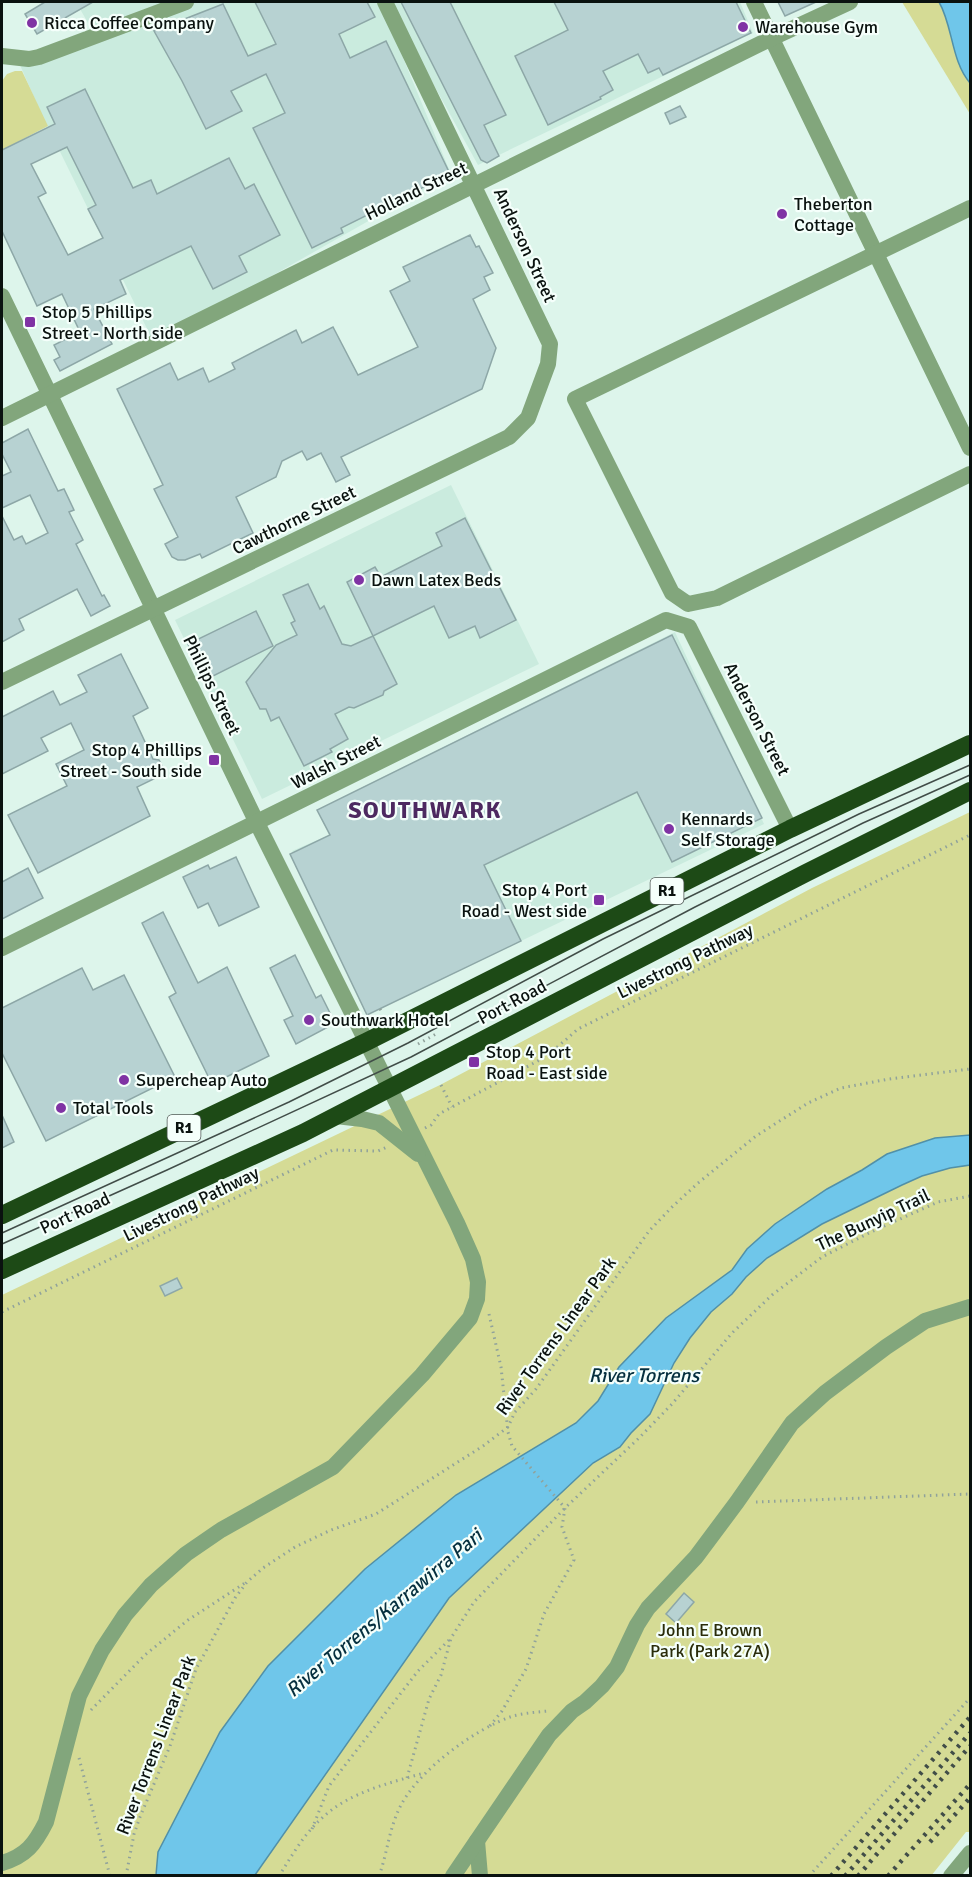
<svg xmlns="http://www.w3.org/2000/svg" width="972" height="1877" viewBox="0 0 972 1877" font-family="Signika,sans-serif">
	<rect width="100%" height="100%" fill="#ddf5eb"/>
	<g fill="#caebde">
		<polygon points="76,2 380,2 451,174 154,343 40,111 17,58 95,35"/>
		<polygon points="388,2 740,2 753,33 478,165"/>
		<polygon points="451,485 539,664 262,799 175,620"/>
		<polygon points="675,632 764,824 386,1006 362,999 292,851 329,835 317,810"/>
	</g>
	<g fill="#d5db95">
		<polygon points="902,2 970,2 970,114"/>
		<polygon points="15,71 22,71 48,126 2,150 2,81 7,74"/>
		<polygon points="970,812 970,1832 966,1832 931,1876 2,1876 2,1295 440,1085 812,888"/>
	</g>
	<g fill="#6fc6ea" stroke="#5190a8" stroke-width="1.5">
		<path d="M939 2H970V83C951 61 953 26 939 2Z"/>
		<polygon points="970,1135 970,1165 950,1168 922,1176 902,1185 822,1224 767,1258 746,1277 732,1294 711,1312 690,1338 674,1363 650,1414 631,1433 620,1447 593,1463 449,1598 255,1875 156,1875 158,1852 220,1732 268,1666 365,1569 456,1495 576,1423 598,1401 619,1367 666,1318 732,1270 747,1249 775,1224 827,1189 862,1170 887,1154 935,1138"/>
	</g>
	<g fill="#b7d2d2" stroke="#8da7a7" stroke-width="1.5" fill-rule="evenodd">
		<polygon points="45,2 93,2 37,34 25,14"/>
		<polygon points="255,2 367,2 375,17 339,34 350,58 386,41 450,174 341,228 343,233 312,248 253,128 285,113 266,74 231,91 242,111 206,129 182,81 154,31 223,4 248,56 276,44"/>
		<polygon points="401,2 450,2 506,115 484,125 499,156 487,163 481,160"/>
		<polygon points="554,2 736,2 751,33 663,75 659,68 648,73 638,54 603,71 613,90 600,97 601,99 548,125 515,56 568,30"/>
		<polygon points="778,2 816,2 785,16"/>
		<path d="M85 89 133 188 151 180 157 194 229 158 245 189 254 184 280 235 239 256 247 272 213 289 191 246 120 280 126 294 94 309 112 344 60 371 54 360 60 357 54 345 80 332 62 294 37 306 2 231V150L55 124 47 107ZM67 147 96 205 88 209 103 238 68 255 38 197 46 193 31 164Z"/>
		<polygon points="680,106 686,117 670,124 665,113"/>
		<polygon points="470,235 476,247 479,246 493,273 484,277 490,290 473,299 496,348 482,389 341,457 350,475 336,482 321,453 307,460 302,451 282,461 276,477 236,497 253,533 202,558 200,554 185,560 178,560 172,557 165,544 178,537 154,489 163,485 117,389 170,363 178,380 203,368 209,382 235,369 232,363 296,330 302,343 333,327 358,375 418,347 390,291 410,281 403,267"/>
		<polygon points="28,429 58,491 64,489 74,510 69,512 83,540 76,544 102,596 104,595 110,606 91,616 77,589 19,619 24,630 2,642 2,516 14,540 22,536 26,544 48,533 30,495 2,508 2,476 11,472 2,454 2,443"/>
		<polygon points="465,518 516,620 480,638 475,626 449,638 434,606 373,636 347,582 375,567 381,577 442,546 436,533"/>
		<polygon points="308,584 320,609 324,606 342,644 351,646 373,636 397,684 384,691 383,695 354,708 349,707 335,714 348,739 330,749 332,752 304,766 279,717 271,721 266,709 260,709 246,682 276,645 297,635 291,623 295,621 283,595"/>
		<polygon points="256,611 273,646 205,680 188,644"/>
		<polygon points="672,635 762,818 672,862 637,792 484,865 521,941 367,1015 290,854 330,835 317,810"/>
		<polygon points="121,654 148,708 133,716 153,759 159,760 166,773 137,787 150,816 38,873 8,815 67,786 56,764 84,750 71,723 41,738 48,751 2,774 2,717 53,691 60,705 87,692 78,675"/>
		<polygon points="236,857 259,907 219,926 208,903 198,908 183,877 208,865 210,869"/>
		<polygon points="28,868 43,898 2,919 2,882"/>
		<polygon points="163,912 198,983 227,967 269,1056 212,1084 169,997 176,993 142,923"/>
		<polygon points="295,955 316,998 321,995 333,1019 330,1026 296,1044 284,1020 293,1016 270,968"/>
		<polygon points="82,968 93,990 124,975 175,1077 46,1141 2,1053 2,1008"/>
		<polygon points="2,1115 14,1142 2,1148"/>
		<polygon points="177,1278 182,1288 165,1296 160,1286"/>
		<polygon points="684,1593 694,1602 676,1623 666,1614"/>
	</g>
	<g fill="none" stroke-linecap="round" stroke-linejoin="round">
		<g stroke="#90a29b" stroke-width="3" stroke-dasharray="1.5 4.5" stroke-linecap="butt">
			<polyline points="380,1009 382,1012"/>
			<polyline points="418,1044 436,1034"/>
			<polyline points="441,1085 452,1107"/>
			<polyline points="425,1128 431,1125 439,1114 547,1056 578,1029 970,835"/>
			<polyline points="2,1312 333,1150 378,1151 387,1147"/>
			<polyline points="489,1314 501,1367 508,1432 512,1446 565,1508 562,1527 574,1560 544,1614 526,1669 502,1711 489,1727"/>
			<polyline points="756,1502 970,1494"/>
			<polyline points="91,1710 145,1655 188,1620 245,1583"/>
			<polyline points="79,1758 110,1876"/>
			<polyline points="407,1778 429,1699 441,1675 451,1638 474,1602 565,1508 639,1438 672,1404 732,1333 772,1295 822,1257 871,1232 938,1202 970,1196"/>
			<polyline points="312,1829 329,1786 418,1671 450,1639"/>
			<polyline points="126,1876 134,1834 140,1817 170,1746 196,1669 235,1598 247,1582 263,1568 295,1547 331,1530 376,1514 483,1446 508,1427 515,1412 536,1389 649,1231 673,1206 698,1183 756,1136 808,1103 841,1088 889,1079 970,1069"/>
			<path d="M279 1876C291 1857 304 1834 321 1819 347 1793 389 1783 424 1773"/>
			<path d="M379 1876C387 1854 389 1830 399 1809 416 1772 474 1729 513 1716 525 1713 537 1712 549 1711"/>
			<polyline points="809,1876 970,1698"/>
		</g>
		<g stroke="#82a67c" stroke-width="16">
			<polyline points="754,2 970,448"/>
			<polyline points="2,56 29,59 39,57 186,2"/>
			<polyline points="970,208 575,399 672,593 688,604 717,598 970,474"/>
			<path d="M2 296 257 823 457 1223 473 1259 478 1282 477 1299 470 1318 422 1375 333 1467 221 1530 186 1554 151 1585 125 1615 102 1650 79 1696 46 1822C35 1844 26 1856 2 1863"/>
			<polyline points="2,418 772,38 850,2"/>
			<polyline points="2,682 509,437 528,418 548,364 550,344 385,2"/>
			<polyline points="2,948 666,620 689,627 790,829"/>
			<polyline points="336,1116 362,1119 379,1123 418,1154"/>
			<polyline points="477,1841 480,1876"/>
			<polyline points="453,1876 549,1735 572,1711 585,1702 602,1686 617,1667 637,1625 648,1608 696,1557 737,1502 792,1423 825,1393 886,1347 925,1321 970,1307"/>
			<polyline points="951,1876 970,1853"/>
		</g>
		<g stroke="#1d4a16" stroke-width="18">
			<polyline points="2,1215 366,1042 790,829 970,744"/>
			<polyline points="2,1270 303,1133 806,873 970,791"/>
		</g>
		<g stroke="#414d48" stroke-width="1.5">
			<polyline points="2,1233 289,1102 408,1043 603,939 859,814 970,765"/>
			<polyline points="2,1244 167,1170 411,1057 695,907 863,823 970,775"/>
		</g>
		<g stroke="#414d48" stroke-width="4.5" stroke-dasharray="3 6" stroke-linecap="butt">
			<polyline points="930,1842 970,1798"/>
			<polyline points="831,1876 970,1717"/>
			<polyline points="845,1876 970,1733"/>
			<polyline points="858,1876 970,1746"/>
			<polyline points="888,1876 970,1784"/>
		</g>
	</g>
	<g fill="#8033a4" stroke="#f5fffb" stroke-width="2">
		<circle cx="32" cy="23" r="6"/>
		<circle cx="743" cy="27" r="6"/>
		<circle cx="782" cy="214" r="6"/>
		<rect x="24" y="316" width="12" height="12" rx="3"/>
		<circle cx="359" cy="580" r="6"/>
		<rect x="208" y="754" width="12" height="12" rx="3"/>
		<circle cx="669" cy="829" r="6"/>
		<rect x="593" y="894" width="12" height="12" rx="3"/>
		<circle cx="309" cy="1020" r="6"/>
		<rect x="468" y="1056" width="12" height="12" rx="3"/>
		<circle cx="124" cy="1080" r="6"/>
		<circle cx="61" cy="1108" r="6"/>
	</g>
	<g text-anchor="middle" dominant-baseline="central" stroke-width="4.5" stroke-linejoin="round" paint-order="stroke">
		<g fill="#f5fffb" stroke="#505956" stroke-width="1.5">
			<rect x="650.5" y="878" width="33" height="26" rx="4.5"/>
			<rect x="167.5" y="1115" width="33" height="26" rx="4.5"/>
		</g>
		<g font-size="16" font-weight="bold" fill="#0a120f">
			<text x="667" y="891">R1</text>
			<text x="184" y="1128">R1</text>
		</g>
		<g font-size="18" fill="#0a120f" stroke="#f5fffb" text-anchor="start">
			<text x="44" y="23">Ricca Coffee Company</text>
			<text x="755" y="27">Warehouse Gym</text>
			<text x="794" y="204">Theberton<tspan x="794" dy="21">Cottage</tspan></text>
			<text x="42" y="312">Stop 5 Phillips<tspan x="42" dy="21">Street - North side</tspan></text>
			<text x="371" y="580">Dawn Latex Beds</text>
			<text x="202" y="750" text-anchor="end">Stop 4 Phillips<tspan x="202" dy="21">Street - South side</tspan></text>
			<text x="681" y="819">Kennards<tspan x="681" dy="21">Self Storage</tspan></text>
			<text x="587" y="890" text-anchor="end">Stop 4 Port<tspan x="587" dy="21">Road - West side</tspan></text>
			<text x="321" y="1020">Southwark Hotel</text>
			<text x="486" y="1052">Stop 4 Port<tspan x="486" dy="21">Road - East side</tspan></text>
			<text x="136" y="1080">Supercheap Auto</text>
			<text x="73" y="1108">Total Tools</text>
		</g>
		<g font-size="18" fill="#0a120f" stroke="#f5fffb">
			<text transform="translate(416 191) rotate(-26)">Holland Street</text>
			<text transform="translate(525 245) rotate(65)">Anderson Street</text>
			<text transform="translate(294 520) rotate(-26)">Cawthorne Street</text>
			<text transform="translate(212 685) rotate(64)">Phillips Street</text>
			<text transform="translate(757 719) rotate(63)">Anderson Street</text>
			<text transform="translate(336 762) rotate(-27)">Walsh Street</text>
			<text transform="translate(685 961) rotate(-26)">Livestrong Pathway</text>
			<text transform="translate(512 1002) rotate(-28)">Port Road</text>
			<text transform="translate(191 1204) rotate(-26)">Livestrong Pathway</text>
			<text transform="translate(75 1213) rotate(-25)">Port Road</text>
			<text transform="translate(873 1220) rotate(-25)">The Bunyip Trail</text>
			<text transform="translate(556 1336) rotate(-54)">River Torrens Linear Park</text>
			<text transform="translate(156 1745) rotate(-69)">River Torrens Linear Park</text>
		</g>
		<g font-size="18" fill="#2a2c0a" stroke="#f5fffb">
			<text x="710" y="1630">John E Brown<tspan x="710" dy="21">Park (Park 27A)</tspan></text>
		</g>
		<g font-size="20" font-style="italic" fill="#052f3e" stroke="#f5fffb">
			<text x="644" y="1375">River Torrens</text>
			<text transform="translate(384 1613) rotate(-40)">River Torrens/Karrawirra Pari</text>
		</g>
		<g font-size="24" font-weight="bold" letter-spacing="1.5" fill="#4d2960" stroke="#f5fffb">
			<text x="425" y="810">SOUTHWARK</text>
		</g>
	</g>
	<rect width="972" height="1877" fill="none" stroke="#0a120f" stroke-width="6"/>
</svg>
